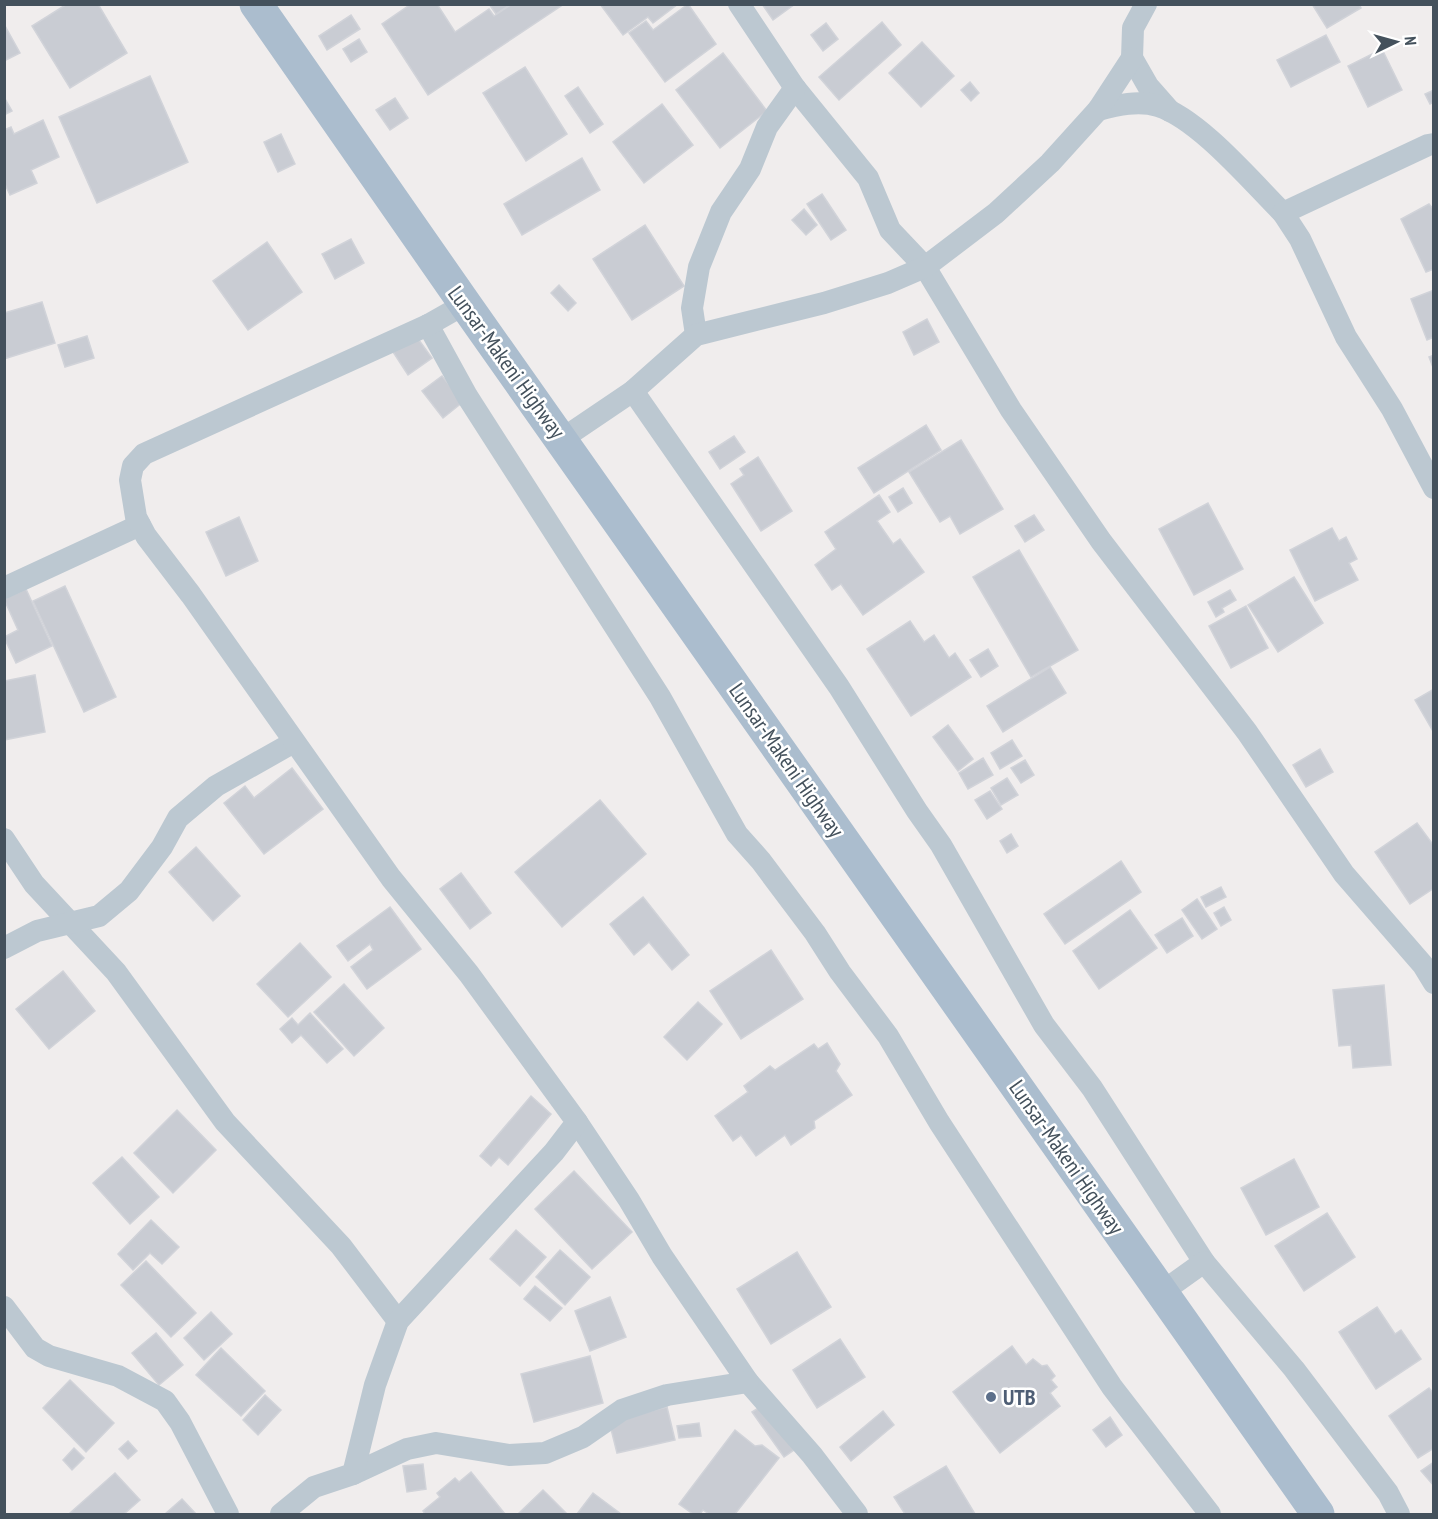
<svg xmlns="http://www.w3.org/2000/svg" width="1438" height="1519" viewBox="0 0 1438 1519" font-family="'PT Sans Narrow',sans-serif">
	<rect width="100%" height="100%" fill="#f0eded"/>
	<g fill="#c9ccd3" stroke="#d1d3d9" stroke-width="1.5">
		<polygon points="67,4 98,4 127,53 70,88 32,26"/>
		<polygon points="411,4 437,4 455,32 489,9 494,16 512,4 564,4 428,95 382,24"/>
		<polygon points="489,4 511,4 496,14"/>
		<polygon points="600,4 678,4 653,23 648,17 623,35"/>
		<polygon points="688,4 716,44 665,82 629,33 646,21 653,30"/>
		<polygon points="762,4 795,4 773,20"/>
		<polygon points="1312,4 1359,4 1361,8 1327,28"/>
		<polygon points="351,15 360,29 327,50 319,36"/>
		<polygon points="882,22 901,45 839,100 819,77"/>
		<polygon points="826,23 838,39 823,51 811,35"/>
		<polygon points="4,24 20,53 4,61"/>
		<polygon points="1326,35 1340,62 1291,87 1277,60"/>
		<polygon points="359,39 367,52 351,62 343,49"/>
		<polygon points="922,42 954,76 921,107 889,73"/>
		<polygon points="1382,49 1402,90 1368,107 1348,66"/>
		<polygon points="723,53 767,111 720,148 676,90"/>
		<polygon points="525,67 567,134 526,161 483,93"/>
		<polygon points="150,76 188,162 97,203 59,117"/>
		<polygon points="970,82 979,93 971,101 961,90"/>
		<polygon points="578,87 603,124 590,133 565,96"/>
		<polygon points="1434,90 1434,102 1430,104 1425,94"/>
		<polygon points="4,97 12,111 4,115"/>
		<polygon points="395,98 408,118 390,130 376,110"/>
		<polygon points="662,104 693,145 644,183 613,142"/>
		<polygon points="43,120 59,157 31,170 37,183 10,195 4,182 4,130 11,127 14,134"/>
		<polygon points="281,134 295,164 278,172 264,142"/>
		<polygon points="582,158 600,190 522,235 504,204"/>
		<polygon points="822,194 846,230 831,240 807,204"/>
		<polygon points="1429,204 1434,210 1434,269 1426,272 1401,219"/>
		<polygon points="804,209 817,225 806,235 792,220"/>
		<polygon points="645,225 684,286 632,320 593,259"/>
		<polygon points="351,239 364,263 335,279 322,254"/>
		<polygon points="267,242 302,292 248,330 213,281"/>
		<polygon points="559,285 576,303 568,311 551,293"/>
		<polygon points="1434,290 1434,337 1427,340 1411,299"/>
		<polygon points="42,302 55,343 4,359 4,313"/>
		<polygon points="927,319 939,342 914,355 903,332"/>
		<polygon points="87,336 94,358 65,367 58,345"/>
		<polygon points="416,336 432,358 408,375 393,352"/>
		<polygon points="1434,355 1434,370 1429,357"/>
		<polygon points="442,376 463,402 443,418 422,391"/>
		<polygon points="926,425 941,450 874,493 858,468"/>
		<polygon points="734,436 745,452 720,469 709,452"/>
		<polygon points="961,440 1003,509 960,534 950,516 940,522 909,472"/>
		<polygon points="758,457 792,511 761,531 731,484 744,475 740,469"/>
		<polygon points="903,488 912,503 898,512 889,497"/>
		<polygon points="879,495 890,512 877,521 893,544 900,539 924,572 863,615 841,584 832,590 815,565 836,549 825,532"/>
		<polygon points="1208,503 1243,569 1194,595 1159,529"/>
		<polygon points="1034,515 1044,530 1025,542 1015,526"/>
		<polygon points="239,517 258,561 226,576 206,532"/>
		<polygon points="1332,528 1339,541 1346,537 1357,559 1349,563 1358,580 1315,601 1290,550"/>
		<polygon points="1019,550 1078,650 1031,677 973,577"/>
		<polygon points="1294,577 1323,623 1278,652 1248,605"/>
		<polygon points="65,586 116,697 84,712 33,601"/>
		<polygon points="26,589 52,646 16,663 4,637 18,630 4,599"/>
		<polygon points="1230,590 1236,600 1222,608 1224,612 1216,617 1208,602"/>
		<polygon points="1246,606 1268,648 1231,668 1209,626"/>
		<polygon points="910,621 924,642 934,635 949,658 955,653 971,677 911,716 867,649"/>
		<polygon points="988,649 998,666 981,677 970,660"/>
		<polygon points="1050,667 1066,693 1003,732 987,706"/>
		<polygon points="35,675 45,732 4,740 4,681"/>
		<polygon points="1434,689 1434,733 1415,700"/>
		<polygon points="948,725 973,759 958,771 933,737"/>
		<polygon points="1012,740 1022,756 1000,769 991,753"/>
		<polygon points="1320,749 1333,772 1306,787 1293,765"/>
		<polygon points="983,758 993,775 968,789 959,773"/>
		<polygon points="1025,760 1034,775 1021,783 1011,768"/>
		<polygon points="292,768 323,809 264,854 224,803 245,786 254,798"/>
		<polygon points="1007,778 1018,795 1001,805 991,788"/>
		<polygon points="990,791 1002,809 987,819 975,800"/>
		<polygon points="600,800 646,854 562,927 515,872"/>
		<polygon points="1417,823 1434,846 1434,888 1410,904 1375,852"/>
		<polygon points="1011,834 1018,846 1007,853 1000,841"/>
		<polygon points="196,847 240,896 213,921 169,872"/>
		<polygon points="1121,861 1141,892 1065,944 1044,914"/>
		<polygon points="461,873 491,913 470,929 440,889"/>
		<polygon points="1221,887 1226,897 1206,907 1201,897"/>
		<polygon points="643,897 689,955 672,970 649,942 634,955 610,924"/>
		<polygon points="1197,899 1217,929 1202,939 1182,910"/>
		<polygon points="390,907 421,949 367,989 351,967 373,950 370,944 348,961 337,946"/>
		<polygon points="1224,907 1231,920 1221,926 1214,913"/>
		<polygon points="1130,910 1157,948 1099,989 1073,951"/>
		<polygon points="1182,918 1193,936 1167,953 1155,935"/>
		<polygon points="300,943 331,977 288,1017 257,984"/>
		<polygon points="771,950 803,999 741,1039 710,991"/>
		<polygon points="63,971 95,1011 49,1049 16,1009"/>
		<polygon points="344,984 384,1028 354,1056 314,1012"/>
		<polygon points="1384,985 1391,1065 1353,1068 1351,1045 1339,1046 1333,990"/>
		<polygon points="698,1002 722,1024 687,1060 664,1037"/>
		<polygon points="310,1013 343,1049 327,1063 301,1035 292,1043 280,1029 292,1018 298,1025"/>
		<polygon points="827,1043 840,1064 836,1071 852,1095 814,1121 815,1128 791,1145 785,1135 756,1156 741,1135 733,1141 715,1116 748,1092 744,1086 770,1066 775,1070 814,1044 818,1049"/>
		<polygon points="531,1096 551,1114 508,1165 499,1157 491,1166 480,1156"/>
		<polygon points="177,1110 216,1150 173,1193 134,1153"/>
		<polygon points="122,1157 159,1197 130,1224 93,1183"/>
		<polygon points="1294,1159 1319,1207 1266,1235 1241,1188"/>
		<polygon points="574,1171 632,1232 592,1269 535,1209"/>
		<polygon points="1327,1213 1355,1257 1304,1291 1275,1246"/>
		<polygon points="151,1220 179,1247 162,1264 150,1253 133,1270 118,1254"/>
		<polygon points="516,1230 546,1257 520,1286 490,1259"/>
		<polygon points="560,1250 590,1277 565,1305 536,1277"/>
		<polygon points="797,1252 831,1307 771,1344 737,1289"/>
		<polygon points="146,1261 196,1313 171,1337 121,1285"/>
		<polygon points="535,1286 562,1308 550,1321 524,1299"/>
		<polygon points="610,1297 626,1337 590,1351 575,1311"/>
		<polygon points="1377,1307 1395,1334 1401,1330 1421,1359 1376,1389 1339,1332"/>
		<polygon points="211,1312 232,1334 204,1360 184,1338"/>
		<polygon points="156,1333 183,1365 159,1385 132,1353"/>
		<polygon points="840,1339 865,1377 817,1408 793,1370"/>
		<polygon points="1012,1346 1026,1365 1033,1359 1042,1366 1047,1365 1055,1376 1051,1380 1057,1387 1050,1393 1060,1406 1000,1453 953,1392"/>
		<polygon points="221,1348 265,1391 241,1416 196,1375"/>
		<polygon points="590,1356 603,1403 534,1422 521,1374"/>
		<polygon points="70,1380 114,1423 86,1452 43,1408"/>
		<polygon points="1429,1388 1434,1394 1434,1448 1418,1458 1389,1416"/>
		<polygon points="265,1395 281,1410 258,1435 243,1420"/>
		<polygon points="763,1405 794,1450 784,1457 752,1412"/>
		<polygon points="667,1407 675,1440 617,1453 609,1421"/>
		<polygon points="883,1411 894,1425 851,1461 840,1447"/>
		<polygon points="1110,1417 1122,1435 1106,1447 1093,1430"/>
		<polygon points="699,1423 701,1436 679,1438 677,1426"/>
		<polygon points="735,1430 755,1446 762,1445 779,1458 735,1514 709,1514 703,1510 700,1514 693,1514 679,1504"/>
		<polygon points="128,1441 137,1451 128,1459 119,1449"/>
		<polygon points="74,1448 84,1458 72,1470 63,1460"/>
		<polygon points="1434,1462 1434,1486 1421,1471"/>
		<polygon points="423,1464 426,1489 407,1492 403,1466"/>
		<polygon points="946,1466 975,1514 905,1514 894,1497"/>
		<polygon points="471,1472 505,1514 425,1514 423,1511 440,1497 437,1493 455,1478 459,1482"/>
		<polygon points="115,1473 140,1500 124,1514 71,1514 70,1513"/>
		<polygon points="543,1490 567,1514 518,1514"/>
		<polygon points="593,1493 621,1514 577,1514"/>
		<polygon points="182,1499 196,1514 165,1514"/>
	</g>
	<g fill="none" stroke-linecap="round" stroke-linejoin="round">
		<g stroke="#bcc8d1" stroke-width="22">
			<polyline points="739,4 795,88 868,178 890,230 925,267 1011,410 1101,541 1247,732 1344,874 1423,965 1434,983"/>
			<polyline points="1146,4 1133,28 1132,58 1148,86 1170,111"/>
			<path d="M1098 110C1117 105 1139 100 1158 106 1199 119 1251 181 1283 213"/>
			<polyline points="1434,144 1428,145 1283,213 1300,239 1346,337 1392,409 1434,488"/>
			<polyline points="428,325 467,396 660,697 737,834 761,861 815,933 840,972 888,1036 939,1122 1112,1387 1210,1514"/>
			<polyline points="696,335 692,308 699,267 721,212 750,169 767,127 795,88"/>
			<polyline points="633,391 839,687 917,811 941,845 1044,1025 1092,1088 1204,1262 1294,1369 1388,1493 1399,1514"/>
			<polyline points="562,439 633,391 696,335 824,303 888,283 925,267 996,213 1050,163 1098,110 1132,58"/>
			<polyline points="4,588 140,525"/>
			<polyline points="4,839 34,884 116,972 225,1122 341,1246 398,1321"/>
			<polyline points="4,948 37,931 99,916 129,891 162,847 178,818 216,786 294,742"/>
			<polyline points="577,1122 629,1200 662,1256 748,1382 812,1455 857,1514"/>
			<polyline points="1162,1292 1204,1262"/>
			<polyline points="4,1307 35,1348 49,1356 118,1376 165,1401 180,1422 228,1514"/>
			<polyline points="353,1474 407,1449 436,1443 509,1455 545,1453 583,1437 622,1410 667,1395 748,1382"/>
			<polyline points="281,1514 314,1487 353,1474 375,1385 398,1321 554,1152 577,1122 469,974 391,878 191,595 146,536 136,517 130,480 133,466 144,454 428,325 465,304"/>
		</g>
		<polyline stroke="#abbdce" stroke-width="33" points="256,4 465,304 1318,1514"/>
	</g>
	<circle fill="#5c6f8a" stroke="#fff" stroke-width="2" cx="991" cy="1397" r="6"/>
	<g text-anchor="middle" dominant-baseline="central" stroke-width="5" stroke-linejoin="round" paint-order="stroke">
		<g font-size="22" fill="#44515c" stroke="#fff">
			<text transform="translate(507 362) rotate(54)">Lunsar-Makeni Highway</text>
			<text transform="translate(787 760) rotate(55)">Lunsar-Makeni Highway</text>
			<text transform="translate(1067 1157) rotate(55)">Lunsar-Makeni Highway</text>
		</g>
		<g font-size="22" font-weight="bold" fill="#4e5e75" stroke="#fff" text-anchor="start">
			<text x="1003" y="1397">UTB</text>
		</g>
	</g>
	<rect width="1438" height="1519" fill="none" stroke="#44515c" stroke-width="12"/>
	<g transform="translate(1396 42) rotate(85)" stroke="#ffffff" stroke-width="4.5" paint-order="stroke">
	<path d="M0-4.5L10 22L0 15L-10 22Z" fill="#44515c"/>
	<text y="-9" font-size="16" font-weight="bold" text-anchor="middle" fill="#44515c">N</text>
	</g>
</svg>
